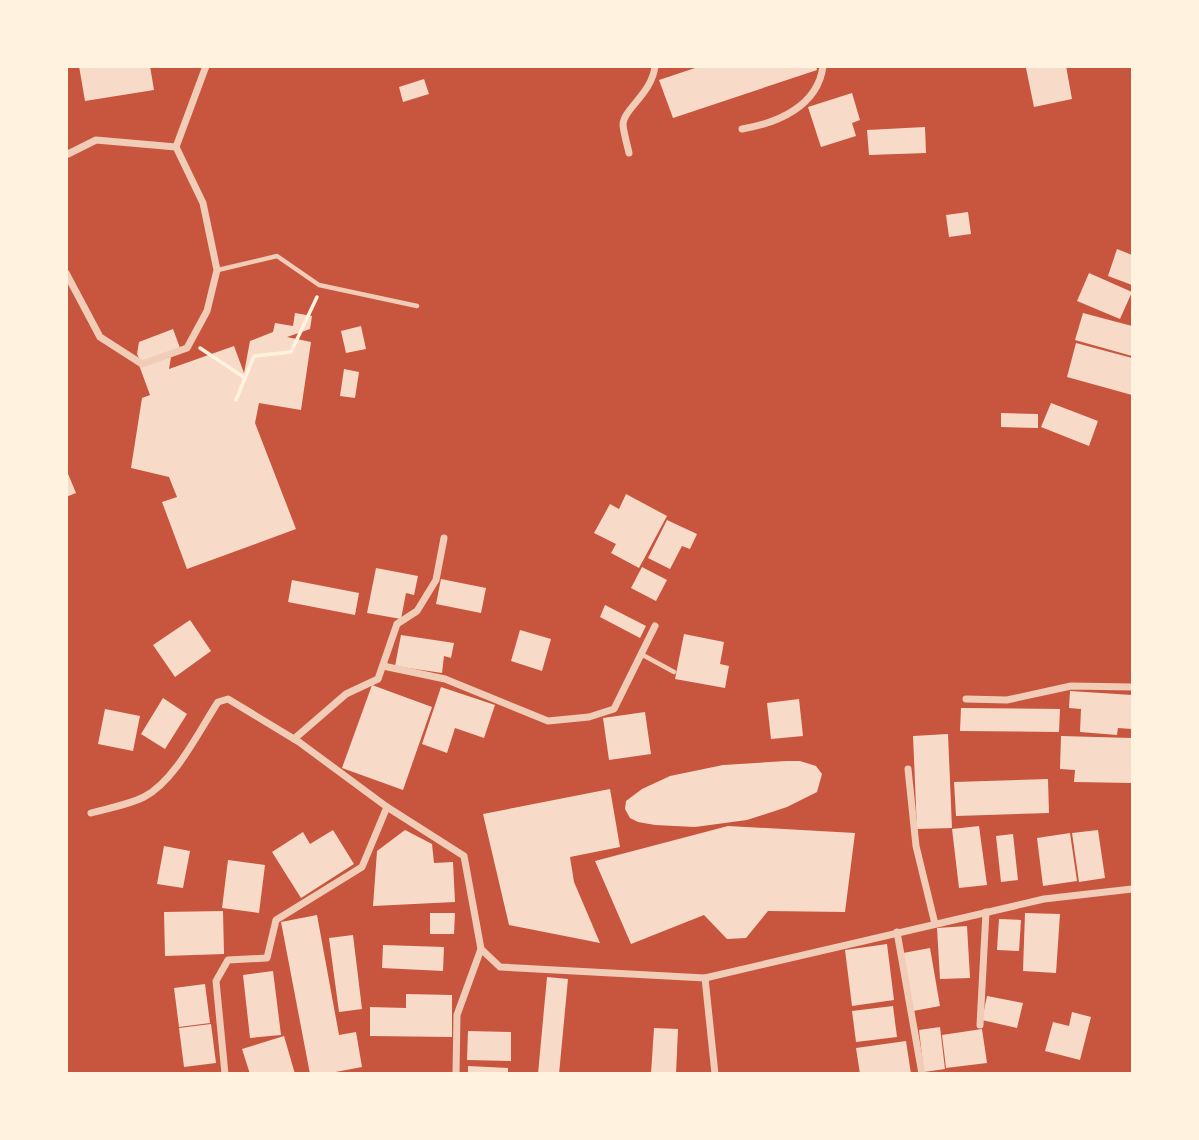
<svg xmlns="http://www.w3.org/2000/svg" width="1199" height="1140" viewBox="0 0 1199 1140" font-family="'Source Serif 4',serif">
	<rect width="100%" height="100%" fill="#c8553d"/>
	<g fill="#f7dbc8">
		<polygon points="79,66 150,66 154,90 85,101"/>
		<polygon points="701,66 816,66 817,70 673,118 659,80"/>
		<polygon points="1035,66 1066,66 1072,99 1034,107 1026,68"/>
		<polygon points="424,79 429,94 403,102 399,87"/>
		<polygon points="852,93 860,120 852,123 856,136 821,147 808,107"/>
		<polygon points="925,127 926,153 869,155 867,130"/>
		<polygon points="968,212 971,234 949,237 946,215"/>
		<polygon points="1117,249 1132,255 1132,285 1108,276"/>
		<polygon points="1089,273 1132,292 1120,319 1077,301"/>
		<polygon points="295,313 312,316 310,329 287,337 311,342 301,410 259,403 255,423 296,529 187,569 162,502 177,497 169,477 131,468 142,398 150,395 139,365 142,365 137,354 139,342 173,329 180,348 172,351 169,369 234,346 244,373 250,341 273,332 275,323 293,326"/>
		<polygon points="1083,313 1132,326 1132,356 1075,340"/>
		<polygon points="361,326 366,349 346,353 341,331"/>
		<polygon points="1076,343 1132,358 1132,395 1067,377"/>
		<polygon points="344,369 359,372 355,398 340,396"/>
		<polygon points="1051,403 1098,421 1089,446 1041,427"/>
		<polygon points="1001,413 1038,414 1038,428 1001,427"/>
		<polygon points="66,469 76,493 66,497"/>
		<polygon points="626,494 667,516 639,568 611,553 616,544 594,533 610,504 619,509"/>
		<polygon points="667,520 697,534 690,549 682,546 670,569 648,558"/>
		<polygon points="642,567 667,580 656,601 631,588"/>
		<polygon points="376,568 418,576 414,595 406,593 401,619 367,613"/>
		<polygon points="441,579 486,588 481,613 436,604"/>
		<polygon points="292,580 359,593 355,615 288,602"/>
		<polygon points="605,605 646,626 640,638 600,617"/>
		<polygon points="190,620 211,651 175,677 153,645"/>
		<polygon points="520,630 551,639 542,671 511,661"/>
		<polygon points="684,634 724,642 720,664 729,666 725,688 675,679"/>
		<polygon points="401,635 454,643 451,658 444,656 442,673 395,666"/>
		<polygon points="372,685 432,707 403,790 342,768"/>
		<polygon points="441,687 495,705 484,738 455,728 447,753 422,744"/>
		<polygon points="1070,691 1132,695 1132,729 1118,728 1117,735 1080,732 1081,709 1069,708"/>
		<polygon points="163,698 187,714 165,749 141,734"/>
		<polygon points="799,699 803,736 771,739 767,703"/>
		<polygon points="961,708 1060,709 1059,732 960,731"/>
		<polygon points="105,709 140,716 133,751 98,744"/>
		<polygon points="645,712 651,754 609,760 603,718"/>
		<polygon points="948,734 952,828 917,829 913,736"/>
		<polygon points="1061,736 1132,738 1132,783 1074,782 1075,770 1060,769"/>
		<polygon points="786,761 800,761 816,766 822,774 817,792 787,807 747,820 695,827 655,825 638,822 630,818 625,809 626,801 642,789 670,776 723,765"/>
		<polygon points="1048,779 1049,813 956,816 954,782"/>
		<polygon points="610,789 620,847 570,857 574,882 600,943 509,925 483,814"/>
		<polygon points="728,826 855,833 845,912 768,911 746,938 727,939 704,915 631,944 595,861"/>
		<polygon points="979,826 987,885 959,888 952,829"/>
		<polygon points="333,830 354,864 301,898 272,852 303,832 310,844"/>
		<polygon points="405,830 432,844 434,863 453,862 455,902 373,906 377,851"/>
		<polygon points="1098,830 1105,878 1079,882 1072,833"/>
		<polygon points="1070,833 1077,881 1043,886 1037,838"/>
		<polygon points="1013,834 1018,880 1001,882 996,836"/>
		<polygon points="164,846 190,851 183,888 157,884"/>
		<polygon points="228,860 265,865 259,913 222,908"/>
		<polygon points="223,911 224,954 165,956 164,912"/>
		<polygon points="430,913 455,913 454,934 430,934"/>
		<polygon points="1025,913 1060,914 1056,973 1023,971"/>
		<polygon points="317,915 339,1035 356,1032 362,1067 325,1074 310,1074 281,922"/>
		<polygon points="999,919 1021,920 1019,951 997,950"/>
		<polygon points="967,926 970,978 940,979 937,928"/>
		<polygon points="353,935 362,1009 339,1012 329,938"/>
		<polygon points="887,944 894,1000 852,1006 845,950"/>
		<polygon points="383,945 444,947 443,971 382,968"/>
		<polygon points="930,948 940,1006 913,1011 903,953"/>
		<polygon points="273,971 281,1035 250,1038 243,975"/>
		<polygon points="547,977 568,979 559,1074 538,1074"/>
		<polygon points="205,984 210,1023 179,1027 174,988"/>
		<polygon points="406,994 452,995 452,1037 370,1036 370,1007 406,1008"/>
		<polygon points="987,996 1023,1003 1017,1028 982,1020"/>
		<polygon points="893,1006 897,1037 856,1042 852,1011"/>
		<polygon points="1072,1012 1091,1017 1080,1060 1045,1051 1053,1022 1069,1026"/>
		<polygon points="211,1024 216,1063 184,1067 179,1028"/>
		<polygon points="940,1027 945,1069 924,1072 919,1030"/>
		<polygon points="654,1028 678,1029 676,1074 651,1074"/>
		<polygon points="982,1029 987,1063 946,1068 942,1035"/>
		<polygon points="468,1031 511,1032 511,1061 467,1060"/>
		<polygon points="284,1036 295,1074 250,1074 242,1049"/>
		<polygon points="906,1041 911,1074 860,1074 856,1048"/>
		<polygon points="468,1066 508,1068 508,1074 468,1074"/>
	</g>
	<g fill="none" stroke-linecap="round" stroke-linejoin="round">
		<g stroke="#fff3e0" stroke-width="3.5">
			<polyline points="200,348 245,378"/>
			<polyline points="236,400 254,356 291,352 317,297"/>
		</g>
		<g stroke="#f1ccb7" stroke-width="4.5">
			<polyline points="218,270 277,256 319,285 417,306"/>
			<polyline points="641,654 674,672"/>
		</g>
		<g stroke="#f1ccb7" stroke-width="7">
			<path d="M742 129C778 123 818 106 823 66"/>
			<path d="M629 153C627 144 624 134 623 125 623 109 652 94 655 66"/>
			<polyline points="66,155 96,140 176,147"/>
			<polyline points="66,273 100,337 142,364 187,348 207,311 217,270 203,203 176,147 206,66"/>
			<polyline points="383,666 445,679 548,721 589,717 614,709 655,626"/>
			<polyline points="966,699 1007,700 1071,686 1132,687"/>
			<polyline points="294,739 346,694 378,679 397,624 417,611 436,580 444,538"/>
			<polyline points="908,769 916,846 935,924"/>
			<path d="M91 813C109 808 128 805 144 797 175 781 199 731 218 702L228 699 299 742 387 807 464 856 481 949 500 967 705 978 1044 899 1132 889"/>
			<polyline points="897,932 922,1074"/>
			<polyline points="705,978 715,1074"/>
			<polyline points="980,1025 986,912"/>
			<polyline points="225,1074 216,981 228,960 267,958 276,920 362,867 387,807"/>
			<polyline points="456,1074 457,1015 481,949"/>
		</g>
	</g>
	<rect width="1199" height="1140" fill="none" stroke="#fff3e0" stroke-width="136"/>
</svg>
